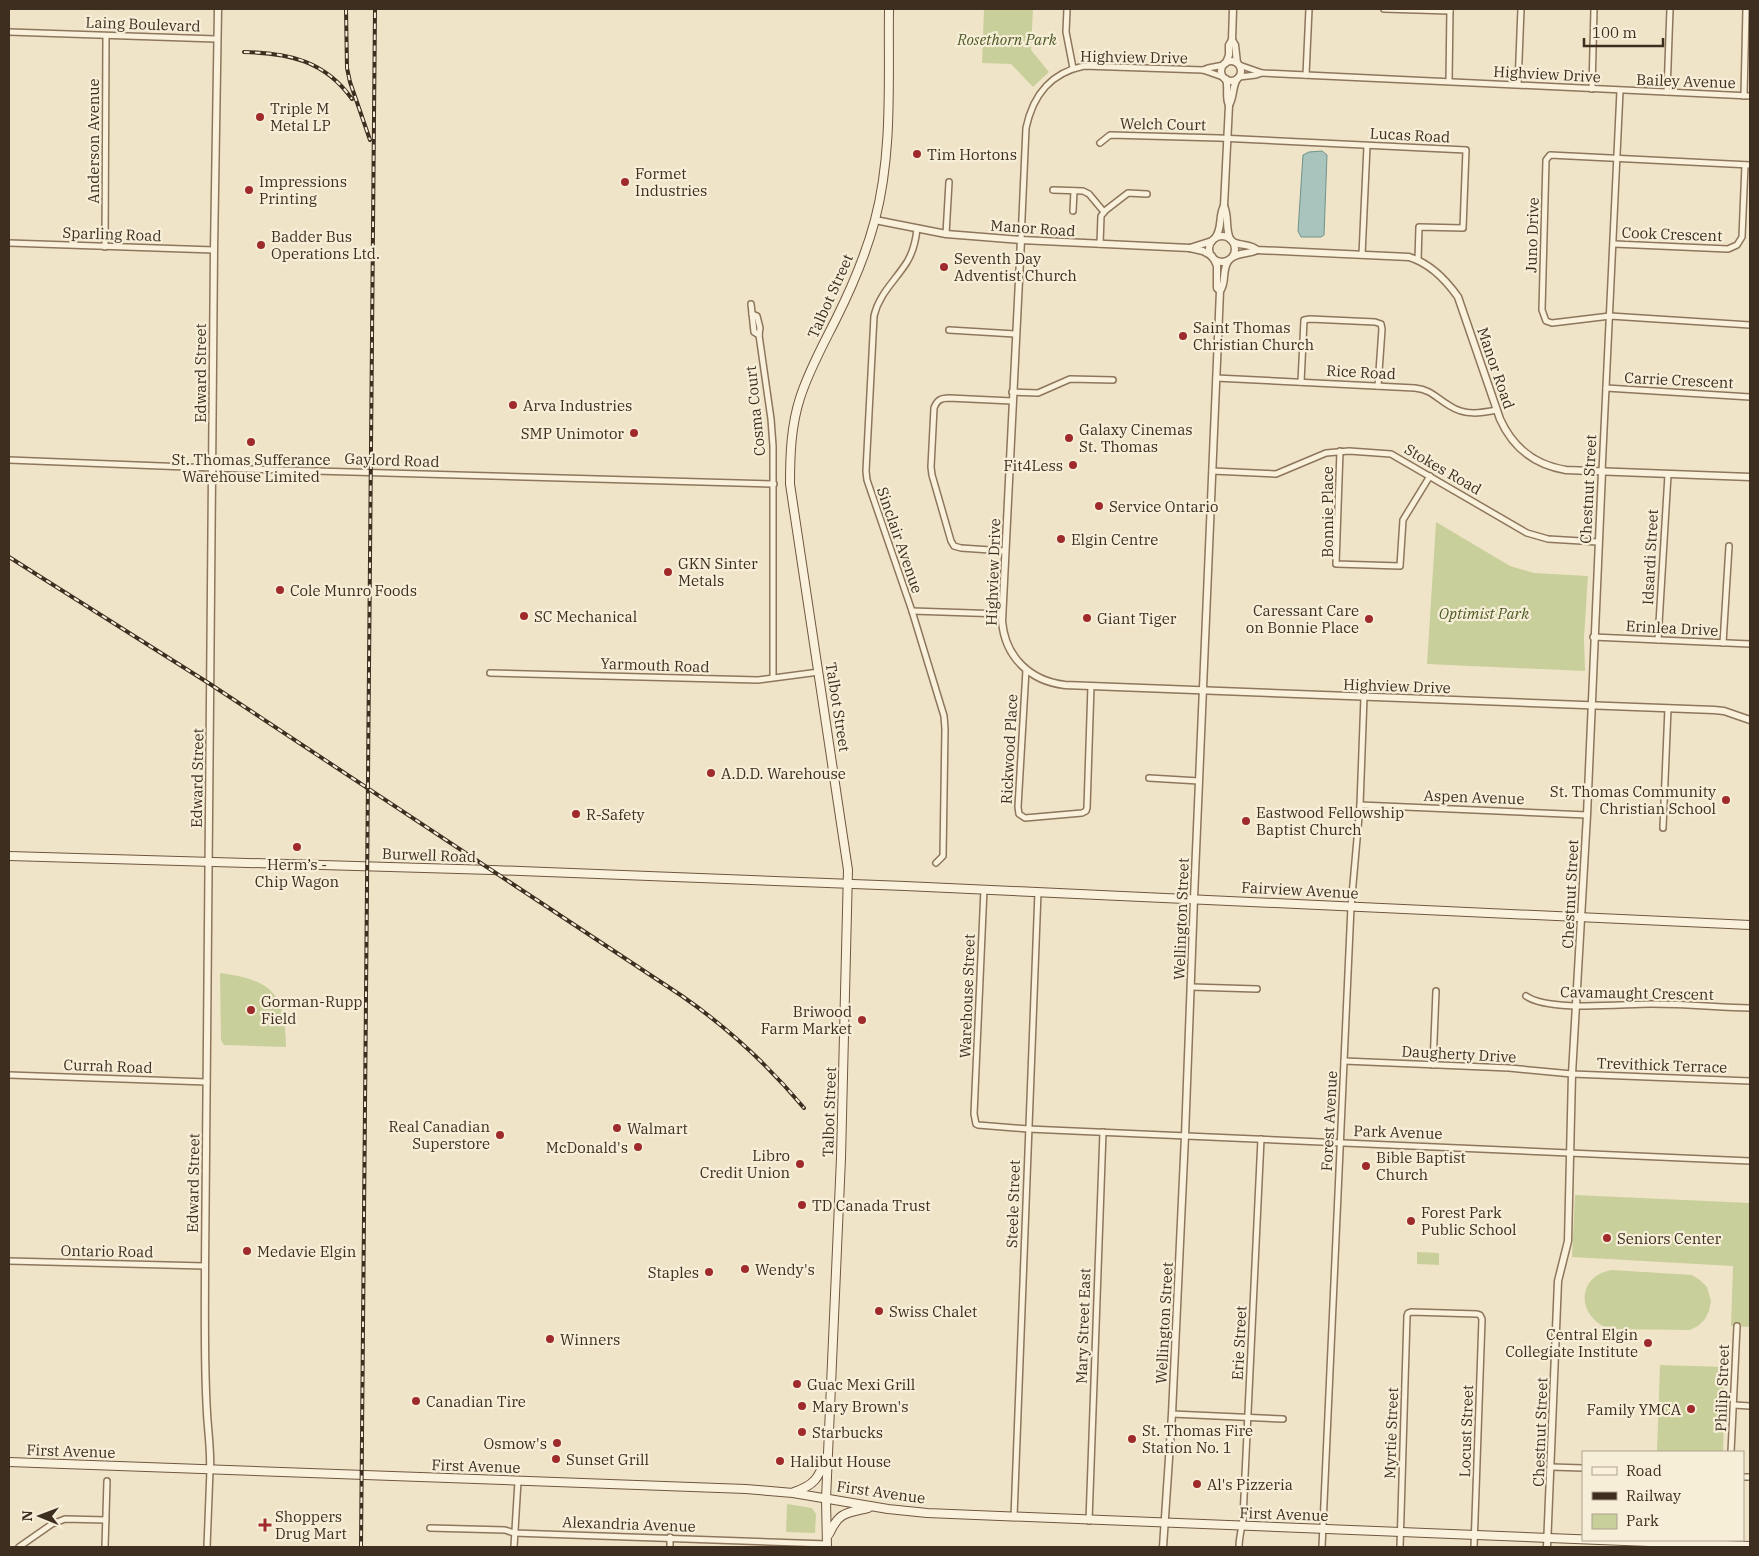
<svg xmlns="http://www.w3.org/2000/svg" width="1759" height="1556" viewBox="0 0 1759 1556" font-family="'IBM Plex Serif',serif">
	<rect width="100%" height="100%" fill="#f0e4c8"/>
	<g fill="#c9cf9b">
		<polygon points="984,9 1033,9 1031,50 1049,72 1033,87 1011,64 982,63"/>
		<polygon points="1436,522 1510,566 1534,573 1588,576 1584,638 1585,671 1427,664"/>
		<path d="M220 973C272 980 285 993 286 1047L224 1045 221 1040Z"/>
		<polygon points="1575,1195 1750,1203 1750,1327 1731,1326 1733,1266 1572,1257"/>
		<polygon points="1417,1252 1439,1253 1439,1265 1417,1264"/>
		<path d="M1612 1270 1692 1275 1700 1280 1707 1287 1711 1301 1709 1311 1705 1319 1698 1326 1690 1330 1609 1329C1576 1316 1576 1276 1612 1270Z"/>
		<polygon points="1660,1365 1726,1367 1723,1452 1657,1452"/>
		<polygon points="787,1504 812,1508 816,1514 815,1533 786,1532"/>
	</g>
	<polygon fill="#a9c4bc" stroke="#6f938a" points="1322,151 1327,155 1324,235 1321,237 1301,237 1298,231 1303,155 1309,152"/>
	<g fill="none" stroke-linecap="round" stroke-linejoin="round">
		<g stroke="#8d765c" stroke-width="8">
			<g id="minor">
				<polyline points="1067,9 1066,32 1073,68"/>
				<polyline points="1384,9 1450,11"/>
				<polyline points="9,32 216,39"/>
				<polyline points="1239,65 1262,73 1750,96"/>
				<polyline points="1203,70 1208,68 1224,65"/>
				<polyline points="1306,75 1309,9"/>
				<polyline points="1239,77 1256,75 1262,73"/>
				<polyline points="1449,81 1450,9"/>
				<polyline points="1518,84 1521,9"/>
				<polyline points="1592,89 1594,9"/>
				<polyline points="1667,92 1670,9"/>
				<polyline points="1744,96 1746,9"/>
				<polyline points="1100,143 1110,135 1219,138 1466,150 1463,228 1419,227 1418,260"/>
				<polyline points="1750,165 1550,155 1546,160 1542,310 1546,321 1552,323 1610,316 1750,325"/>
				<polyline points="1053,190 1083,191 1089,194 1104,212"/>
				<polyline points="1073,211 1074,191"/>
				<path d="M917 228C916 240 913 252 907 262 895 281 879 294 874 316L866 471 867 480 912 611 944 716 945 729 943 856 936 863"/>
				<polyline points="946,234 949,182"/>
				<path d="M1021 240 1026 128C1033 95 1050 73 1084 66L1203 70 1223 77"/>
				<polyline points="9,243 214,250"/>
				<polyline points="1100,244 1101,216 1106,210 1128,193 1147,194"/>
				<polyline points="1614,244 1728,249 1737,245 1742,237 1745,165"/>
				<polyline points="105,247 106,36"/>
				<polyline points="1362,255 1367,146"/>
				<polyline points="751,304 754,332 759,335"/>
				<polyline points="752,314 757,316 760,328 759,335 771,419 773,446 773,677"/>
				<polyline points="949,330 1015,334"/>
				<path d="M1216 378 1415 388C1432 390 1436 398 1450 406 1465 416 1481 413 1497 410"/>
				<polyline points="1301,382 1304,320 1310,319 1375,322 1381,324 1382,329 1378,386"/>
				<polyline points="1606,388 1750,397"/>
				<polyline points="1012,392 1038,393 1070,379 1113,380"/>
				<polyline points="1340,451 1336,564 1400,566 1403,520 1430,476"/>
				<polyline points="9,460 212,468 774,484"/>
				<polyline points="1212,471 1276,474 1326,453 1349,451 1391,454 1527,533 1548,539 1598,542"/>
				<polyline points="1602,472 1620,91"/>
				<path d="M1005 551 961 548 954 546 951 541 932 475 931 467 934 408C937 400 941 398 949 398L1012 401"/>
				<polyline points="912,611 1002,614"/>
				<polyline points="1593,637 1750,644"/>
				<polyline points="1658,640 1668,475"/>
				<polyline points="1723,643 1729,546"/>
				<polyline points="1026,670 1018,807 1019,814 1025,818 1082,813 1086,811 1087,808 1091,686"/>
				<polyline points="490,673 758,680 819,672"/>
				<polyline points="1149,778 1199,781"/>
				<polyline points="1360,805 1587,815"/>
				<polyline points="1663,828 1668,708"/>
				<polyline points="984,889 974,1114 976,1124 978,1125 1028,1129 1750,1161"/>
				<polyline points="1191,987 1257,989"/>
				<path d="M1526 996C1549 1012 1621 1004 1651 1004 1684 1004 1717 1007 1750 1008"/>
				<polyline points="1344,1061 1509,1068 1572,1074 1750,1081"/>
				<polyline points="1433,1065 1436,991"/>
				<polyline points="9,1075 207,1082"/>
				<polyline points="9,1261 205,1266"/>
				<polyline points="1734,1405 1750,1406"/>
				<polyline points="1172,1414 1283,1419"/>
				<polyline points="1731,1452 1737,1326"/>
				<polyline points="1551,1467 1583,1468"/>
				<polyline points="1743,1477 1750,1477"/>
				<polyline points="1014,1517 1038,892"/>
				<polyline points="1089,1521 1103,1132"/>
				<polyline points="430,1528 505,1530 514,1533 827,1544"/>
				<polyline points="19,1547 52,1524 65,1519 106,1520"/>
				<polyline points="105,1547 107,1481"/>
				<polyline points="207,1547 210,1470"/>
				<polyline points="514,1547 518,1481"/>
				<polyline points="670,1547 670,1537"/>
				<path d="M1239 1547C1239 1537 1242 1528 1243 1518L1261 1139"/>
				<polyline points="1322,1547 1351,907 1360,805 1364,697"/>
				<polyline points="1400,1547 1407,1316 1408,1313 1411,1312 1477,1314 1480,1315 1482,1319 1474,1547"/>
			</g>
		</g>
		<g stroke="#8d765c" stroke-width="9">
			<g id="tertiary">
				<polyline points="1232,40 1235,45 1237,63"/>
				<circle cx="1231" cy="71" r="10"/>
				<polyline points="1226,63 1229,55 1229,45 1232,40 1233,9"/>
				<path d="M1229 105C1234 97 1232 87 1237 79"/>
				<path d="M1224 206C1229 216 1225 228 1230 239"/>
				<polyline points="875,220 946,234 1021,240 1190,248 1203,251 1212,256"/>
				<circle cx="1222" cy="249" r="13"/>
				<path d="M1215 238C1223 228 1218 217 1224 206L1229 105C1225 97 1229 88 1226 79"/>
				<path d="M1021 240 1002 621C1005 657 1030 681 1065 685L1714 710 1724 711 1750 720"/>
				<path d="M1233 242C1241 246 1251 244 1257 250L1409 257C1429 263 1446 280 1458 297L1500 419C1513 448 1535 465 1566 470L1750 477"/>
				<polyline points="1190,248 1212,241"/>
				<path d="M1233 257C1241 252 1250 254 1257 250"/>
				<polyline points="1214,259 1217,266 1217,288 1220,291"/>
				<path d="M210 1470C211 1451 208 1432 207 1413 204 1364 205 1315 205 1266L214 250 218 9"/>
				<path d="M1163 1547 1172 1414 1185 1136 1194 898 1220 291C1227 282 1221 270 1229 260"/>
				<polyline points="1547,1547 1558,1281 1568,1241 1572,1074 1587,815 1602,472"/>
			</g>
		</g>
		<g stroke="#6f573f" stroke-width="10">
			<g id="secondary">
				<polyline points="9,856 492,870 905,886 1750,925"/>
				<polyline points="9,1462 746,1489 793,1493 888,1509 927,1513 1750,1546"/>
				<path d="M794 1492C815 1485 818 1478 826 1459"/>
				<path d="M829 1534C839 1512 846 1513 868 1508"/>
				<path d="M827 1547 826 1499 841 1158 848 870 790 484C790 455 791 426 800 398 809 370 823 345 836 319 852 287 866 254 875 220 893 152 888 79 889 9"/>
			</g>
		</g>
		<use href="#minor" stroke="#faf1dc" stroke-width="5"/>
		<use href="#tertiary" stroke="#faf1dc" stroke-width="6"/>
		<use href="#secondary" stroke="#faf1dc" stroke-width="8"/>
		<g stroke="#3d2e20" stroke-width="4">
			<g id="rail">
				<polyline points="346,9 347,68 350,82 370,140"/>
				<path d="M244 52C289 53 325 61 352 99"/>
				<path d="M9 557 210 684 682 996C728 1028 768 1065 804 1108"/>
				<polyline points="361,1547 375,9"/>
			</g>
		</g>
		<use href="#rail" stroke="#f7eed8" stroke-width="2" stroke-dasharray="5.5" stroke-linecap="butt"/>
	</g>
	<g fill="#9e2a2b" stroke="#f7eed8" stroke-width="2">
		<circle cx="260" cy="117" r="5"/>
		<circle cx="917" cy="154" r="5"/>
		<circle cx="625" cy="182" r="5"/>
		<circle cx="249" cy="190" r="5"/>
		<circle cx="261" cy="245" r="5"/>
		<circle cx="944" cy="267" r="5"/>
		<circle cx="1183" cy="336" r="5"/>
		<circle cx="513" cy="405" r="5"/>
		<circle cx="634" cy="433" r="5"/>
		<circle cx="1069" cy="438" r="5"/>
		<circle cx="251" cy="442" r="5"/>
		<circle cx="1073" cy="465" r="5"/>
		<circle cx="1099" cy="506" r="5"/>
		<circle cx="1061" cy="539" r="5"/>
		<circle cx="668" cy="572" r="5"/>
		<circle cx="280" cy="590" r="5"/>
		<circle cx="524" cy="616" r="5"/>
		<circle cx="1087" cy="618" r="5"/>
		<circle cx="1369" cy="619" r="5"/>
		<circle cx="711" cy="773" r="5"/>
		<circle cx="1726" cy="800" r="5"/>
		<circle cx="576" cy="814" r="5"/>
		<circle cx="1246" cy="821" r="5"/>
		<circle cx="297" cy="847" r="5"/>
		<circle cx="251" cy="1010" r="5"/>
		<circle cx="862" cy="1020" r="5"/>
		<circle cx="617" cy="1128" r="5"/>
		<circle cx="500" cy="1135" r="5"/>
		<circle cx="638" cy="1147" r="5"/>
		<circle cx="800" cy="1164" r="5"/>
		<circle cx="1366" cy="1166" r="5"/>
		<circle cx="802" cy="1205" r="5"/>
		<circle cx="1411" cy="1221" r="5"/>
		<circle cx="1607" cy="1238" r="5"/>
		<circle cx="247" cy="1251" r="5"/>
		<circle cx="745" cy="1269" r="5"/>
		<circle cx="709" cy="1272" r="5"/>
		<circle cx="879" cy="1311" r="5"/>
		<circle cx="550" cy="1339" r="5"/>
		<circle cx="1648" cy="1343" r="5"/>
		<circle cx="797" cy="1384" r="5"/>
		<circle cx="416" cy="1401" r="5"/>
		<circle cx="802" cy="1406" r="5"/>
		<circle cx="1691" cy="1409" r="5"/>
		<circle cx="802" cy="1432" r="5"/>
		<circle cx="1132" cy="1439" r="5"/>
		<circle cx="557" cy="1443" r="5"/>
		<circle cx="556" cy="1459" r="5"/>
		<circle cx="780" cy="1461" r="5"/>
		<circle cx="1197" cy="1484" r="5"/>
		<path d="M262.5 1517.5h5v5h5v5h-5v5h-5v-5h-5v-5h5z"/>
	</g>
	<g text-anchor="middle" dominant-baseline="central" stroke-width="4.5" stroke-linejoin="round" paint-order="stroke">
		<g font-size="15" fill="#3d2e20" stroke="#f7eed8">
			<text transform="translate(143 24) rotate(2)">Laing Boulevard</text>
			<text transform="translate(1134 57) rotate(1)">Highview Drive</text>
			<text transform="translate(1547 74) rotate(3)">Highview Drive</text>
			<text transform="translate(1686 81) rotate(2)">Bailey Avenue</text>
			<text transform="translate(1163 124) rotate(1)">Welch Court</text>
			<text transform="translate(1410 135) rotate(3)">Lucas Road</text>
			<text transform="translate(93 141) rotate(-90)">Anderson Avenue</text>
			<text transform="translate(1033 228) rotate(4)">Manor Road</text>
			<text transform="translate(112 234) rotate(2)">Sparling Road</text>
			<text transform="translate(1672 234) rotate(2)">Cook Crescent</text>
			<text transform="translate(1532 235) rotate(-88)">Juno Drive</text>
			<text transform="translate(830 296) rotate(-66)">Talbot Street</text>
			<text transform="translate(1496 368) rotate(71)">Manor Road</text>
			<text transform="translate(1361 372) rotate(3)">Rice Road</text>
			<text transform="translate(200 373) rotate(-90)">Edward Street</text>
			<text transform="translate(1679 380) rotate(3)">Carrie Crescent</text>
			<text transform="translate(755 411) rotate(-96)">Cosma Court</text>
			<text transform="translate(392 460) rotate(2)">Gaylord Road</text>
			<text transform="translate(1443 469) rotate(30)">Stokes Road</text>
			<text transform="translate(1588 489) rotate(-87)">Chestnut Street</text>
			<text transform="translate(1327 512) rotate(-90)">Bonnie Place</text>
			<text transform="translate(900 540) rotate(71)">Sinclair Avenue</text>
			<text transform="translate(1650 557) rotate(-87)">Idsardi Street</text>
			<text transform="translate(993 572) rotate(-88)">Highview Drive</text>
			<text transform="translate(1672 628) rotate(3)">Erinlea Drive</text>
			<text transform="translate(655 665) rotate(2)">Yarmouth Road</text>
			<text transform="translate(1397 686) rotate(2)">Highview Drive</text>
			<text transform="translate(838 707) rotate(81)">Talbot Street</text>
			<text transform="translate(1009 749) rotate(-87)">Rickwood Place</text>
			<text transform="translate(197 778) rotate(-89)">Edward Street</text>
			<text transform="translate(1474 797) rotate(2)">Aspen Avenue</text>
			<text transform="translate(429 855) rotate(2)">Burwell Road</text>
			<text transform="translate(1300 890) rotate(3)">Fairview Avenue</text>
			<text transform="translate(1570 894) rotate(-87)">Chestnut Street</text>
			<text transform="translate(1181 919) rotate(-88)">Wellington Street</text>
			<text transform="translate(1637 993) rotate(1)">Cavamaught Crescent</text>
			<text transform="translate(967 996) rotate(-88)">Warehouse Street</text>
			<text transform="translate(1459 1054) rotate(3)">Daugherty Drive</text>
			<text transform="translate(1662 1065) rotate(2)">Trevithick Terrace</text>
			<text transform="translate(108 1066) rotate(2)">Currah Road</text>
			<text transform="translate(829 1112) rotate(-88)">Talbot Street</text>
			<text transform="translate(1329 1121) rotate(-87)">Forest Avenue</text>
			<text transform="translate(1398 1132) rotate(2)">Park Avenue</text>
			<text transform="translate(193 1183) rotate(-89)">Edward Street</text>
			<text transform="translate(1013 1204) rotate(-88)">Steele Street</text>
			<text transform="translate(107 1251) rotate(1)">Ontario Road</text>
			<text transform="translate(1164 1323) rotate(-87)">Wellington Street</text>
			<text transform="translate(1083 1326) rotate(-88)">Mary Street East</text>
			<text transform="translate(1239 1343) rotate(-87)">Erie Street</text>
			<text transform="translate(1722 1388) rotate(-88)">Philip Street</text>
			<text transform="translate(1466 1431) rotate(-88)">Locust Street</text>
			<text transform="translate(1540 1432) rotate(-88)">Chestnut Street</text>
			<text transform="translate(1391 1433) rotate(-88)">Myrtie Street</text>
			<text transform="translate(71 1451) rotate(2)">First Avenue</text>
			<text transform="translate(476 1466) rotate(2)">First Avenue</text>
			<text transform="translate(881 1492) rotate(8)">First Avenue</text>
			<text transform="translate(1284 1514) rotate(2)">First Avenue</text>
			<text transform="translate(629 1524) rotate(2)">Alexandria Avenue</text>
		</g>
		<g font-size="15" font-style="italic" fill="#4d5a26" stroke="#f7eed8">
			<text x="1007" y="39">Rosethorn Park</text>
			<text x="1484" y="613">Optimist Park</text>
		</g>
		<g font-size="15" fill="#3d2e20" stroke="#f7eed8" text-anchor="start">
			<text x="270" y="108">Triple M<tspan x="270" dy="17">Metal LP</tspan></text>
			<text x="927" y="154">Tim Hortons</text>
			<text x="635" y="173">Formet<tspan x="635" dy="17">Industries</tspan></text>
			<text x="259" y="181">Impressions<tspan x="259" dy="17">Printing</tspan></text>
			<text x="271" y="236">Badder Bus<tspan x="271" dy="17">Operations Ltd.</tspan></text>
			<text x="954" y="258">Seventh Day<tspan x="954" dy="17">Adventist Church</tspan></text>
			<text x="1193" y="327">Saint Thomas<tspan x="1193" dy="17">Christian Church</tspan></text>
			<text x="523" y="405">Arva Industries</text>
			<text x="1079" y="429">Galaxy Cinemas<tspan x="1079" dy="17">St. Thomas</tspan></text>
			<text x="624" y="433" text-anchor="end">SMP Unimotor</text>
			<text x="251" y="459" text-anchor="middle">St. Thomas Sufferance<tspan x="251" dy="17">Warehouse Limited</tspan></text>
			<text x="1063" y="465" text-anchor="end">Fit4Less</text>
			<text x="1109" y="506">Service Ontario</text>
			<text x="1071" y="539">Elgin Centre</text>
			<text x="678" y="563">GKN Sinter<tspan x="678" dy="17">Metals</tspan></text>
			<text x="290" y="590">Cole Munro Foods</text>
			<text x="1359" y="610" text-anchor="end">Caressant Care<tspan x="1359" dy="17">on Bonnie Place</tspan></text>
			<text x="534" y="616">SC Mechanical</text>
			<text x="1097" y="618">Giant Tiger</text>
			<text x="721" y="773">A.D.D. Warehouse</text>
			<text x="1716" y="791" text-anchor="end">St. Thomas Community<tspan x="1716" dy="17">Christian School</tspan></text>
			<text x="1256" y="812">Eastwood Fellowship<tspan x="1256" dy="17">Baptist Church</tspan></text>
			<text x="586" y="814">R-Safety</text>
			<text x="297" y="864" text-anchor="middle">Herm’s -<tspan x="297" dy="17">Chip Wagon</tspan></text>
			<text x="261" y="1001">Gorman-Rupp<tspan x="261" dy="17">Field</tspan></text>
			<text x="852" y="1011" text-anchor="end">Briwood<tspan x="852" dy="17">Farm Market</tspan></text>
			<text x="490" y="1126" text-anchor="end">Real Canadian<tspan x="490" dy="17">Superstore</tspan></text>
			<text x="627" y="1128">Walmart</text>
			<text x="628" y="1147" text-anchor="end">McDonald's</text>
			<text x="790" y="1155" text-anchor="end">Libro<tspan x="790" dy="17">Credit Union</tspan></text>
			<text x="1376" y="1157">Bible Baptist<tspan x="1376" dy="17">Church</tspan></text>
			<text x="812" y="1205">TD Canada Trust</text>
			<text x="1421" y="1212">Forest Park<tspan x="1421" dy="17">Public School</tspan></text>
			<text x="1617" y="1238">Seniors Center</text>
			<text x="257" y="1251">Medavie Elgin</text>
			<text x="755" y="1269">Wendy's</text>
			<text x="699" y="1272" text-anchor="end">Staples</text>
			<text x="889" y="1311">Swiss Chalet</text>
			<text x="1638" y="1334" text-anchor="end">Central Elgin<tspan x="1638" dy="17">Collegiate Institute</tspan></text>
			<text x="560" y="1339">Winners</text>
			<text x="807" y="1384">Guac Mexi Grill</text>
			<text x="426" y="1401">Canadian Tire</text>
			<text x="812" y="1406">Mary Brown's</text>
			<text x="1681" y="1409" text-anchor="end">Family YMCA</text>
			<text x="1142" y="1430">St. Thomas Fire<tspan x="1142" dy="17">Station No. 1</tspan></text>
			<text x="812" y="1432">Starbucks</text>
			<text x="547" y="1443" text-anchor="end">Osmow's</text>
			<text x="566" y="1459">Sunset Grill</text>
			<text x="790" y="1461">Halibut House</text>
			<text x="1207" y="1484">Al's Pizzeria</text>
			<text x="275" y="1516">Shoppers<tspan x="275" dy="17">Drug Mart</tspan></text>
		</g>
	</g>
	<rect width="1759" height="1556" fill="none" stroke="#3d2e20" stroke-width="20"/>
	<rect x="1582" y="1451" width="162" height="90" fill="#f7eed8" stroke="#ada18e"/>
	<rect x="1592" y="1467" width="25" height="8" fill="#faf1dc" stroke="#ada18e"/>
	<text x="1626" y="1476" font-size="15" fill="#3d2e20">Road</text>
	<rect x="1592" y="1492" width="25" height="8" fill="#3d2e20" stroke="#ada18e"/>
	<text x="1626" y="1501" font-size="15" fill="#3d2e20">Railway</text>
	<rect x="1592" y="1514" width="25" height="15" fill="#c9cf9b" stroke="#ada18e"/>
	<text x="1626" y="1526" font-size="15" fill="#3d2e20">Park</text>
	<g transform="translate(40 1516) rotate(271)" stroke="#f7eed8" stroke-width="4" paint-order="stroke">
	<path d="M0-4L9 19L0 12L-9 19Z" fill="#3d2e20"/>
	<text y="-8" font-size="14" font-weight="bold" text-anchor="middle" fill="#3d2e20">N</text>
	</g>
	<path d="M1584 38v8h79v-8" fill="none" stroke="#3d2e20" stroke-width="2.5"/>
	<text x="1592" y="38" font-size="15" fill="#3d2e20" stroke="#f7eed8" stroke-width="4" paint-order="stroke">100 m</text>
</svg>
